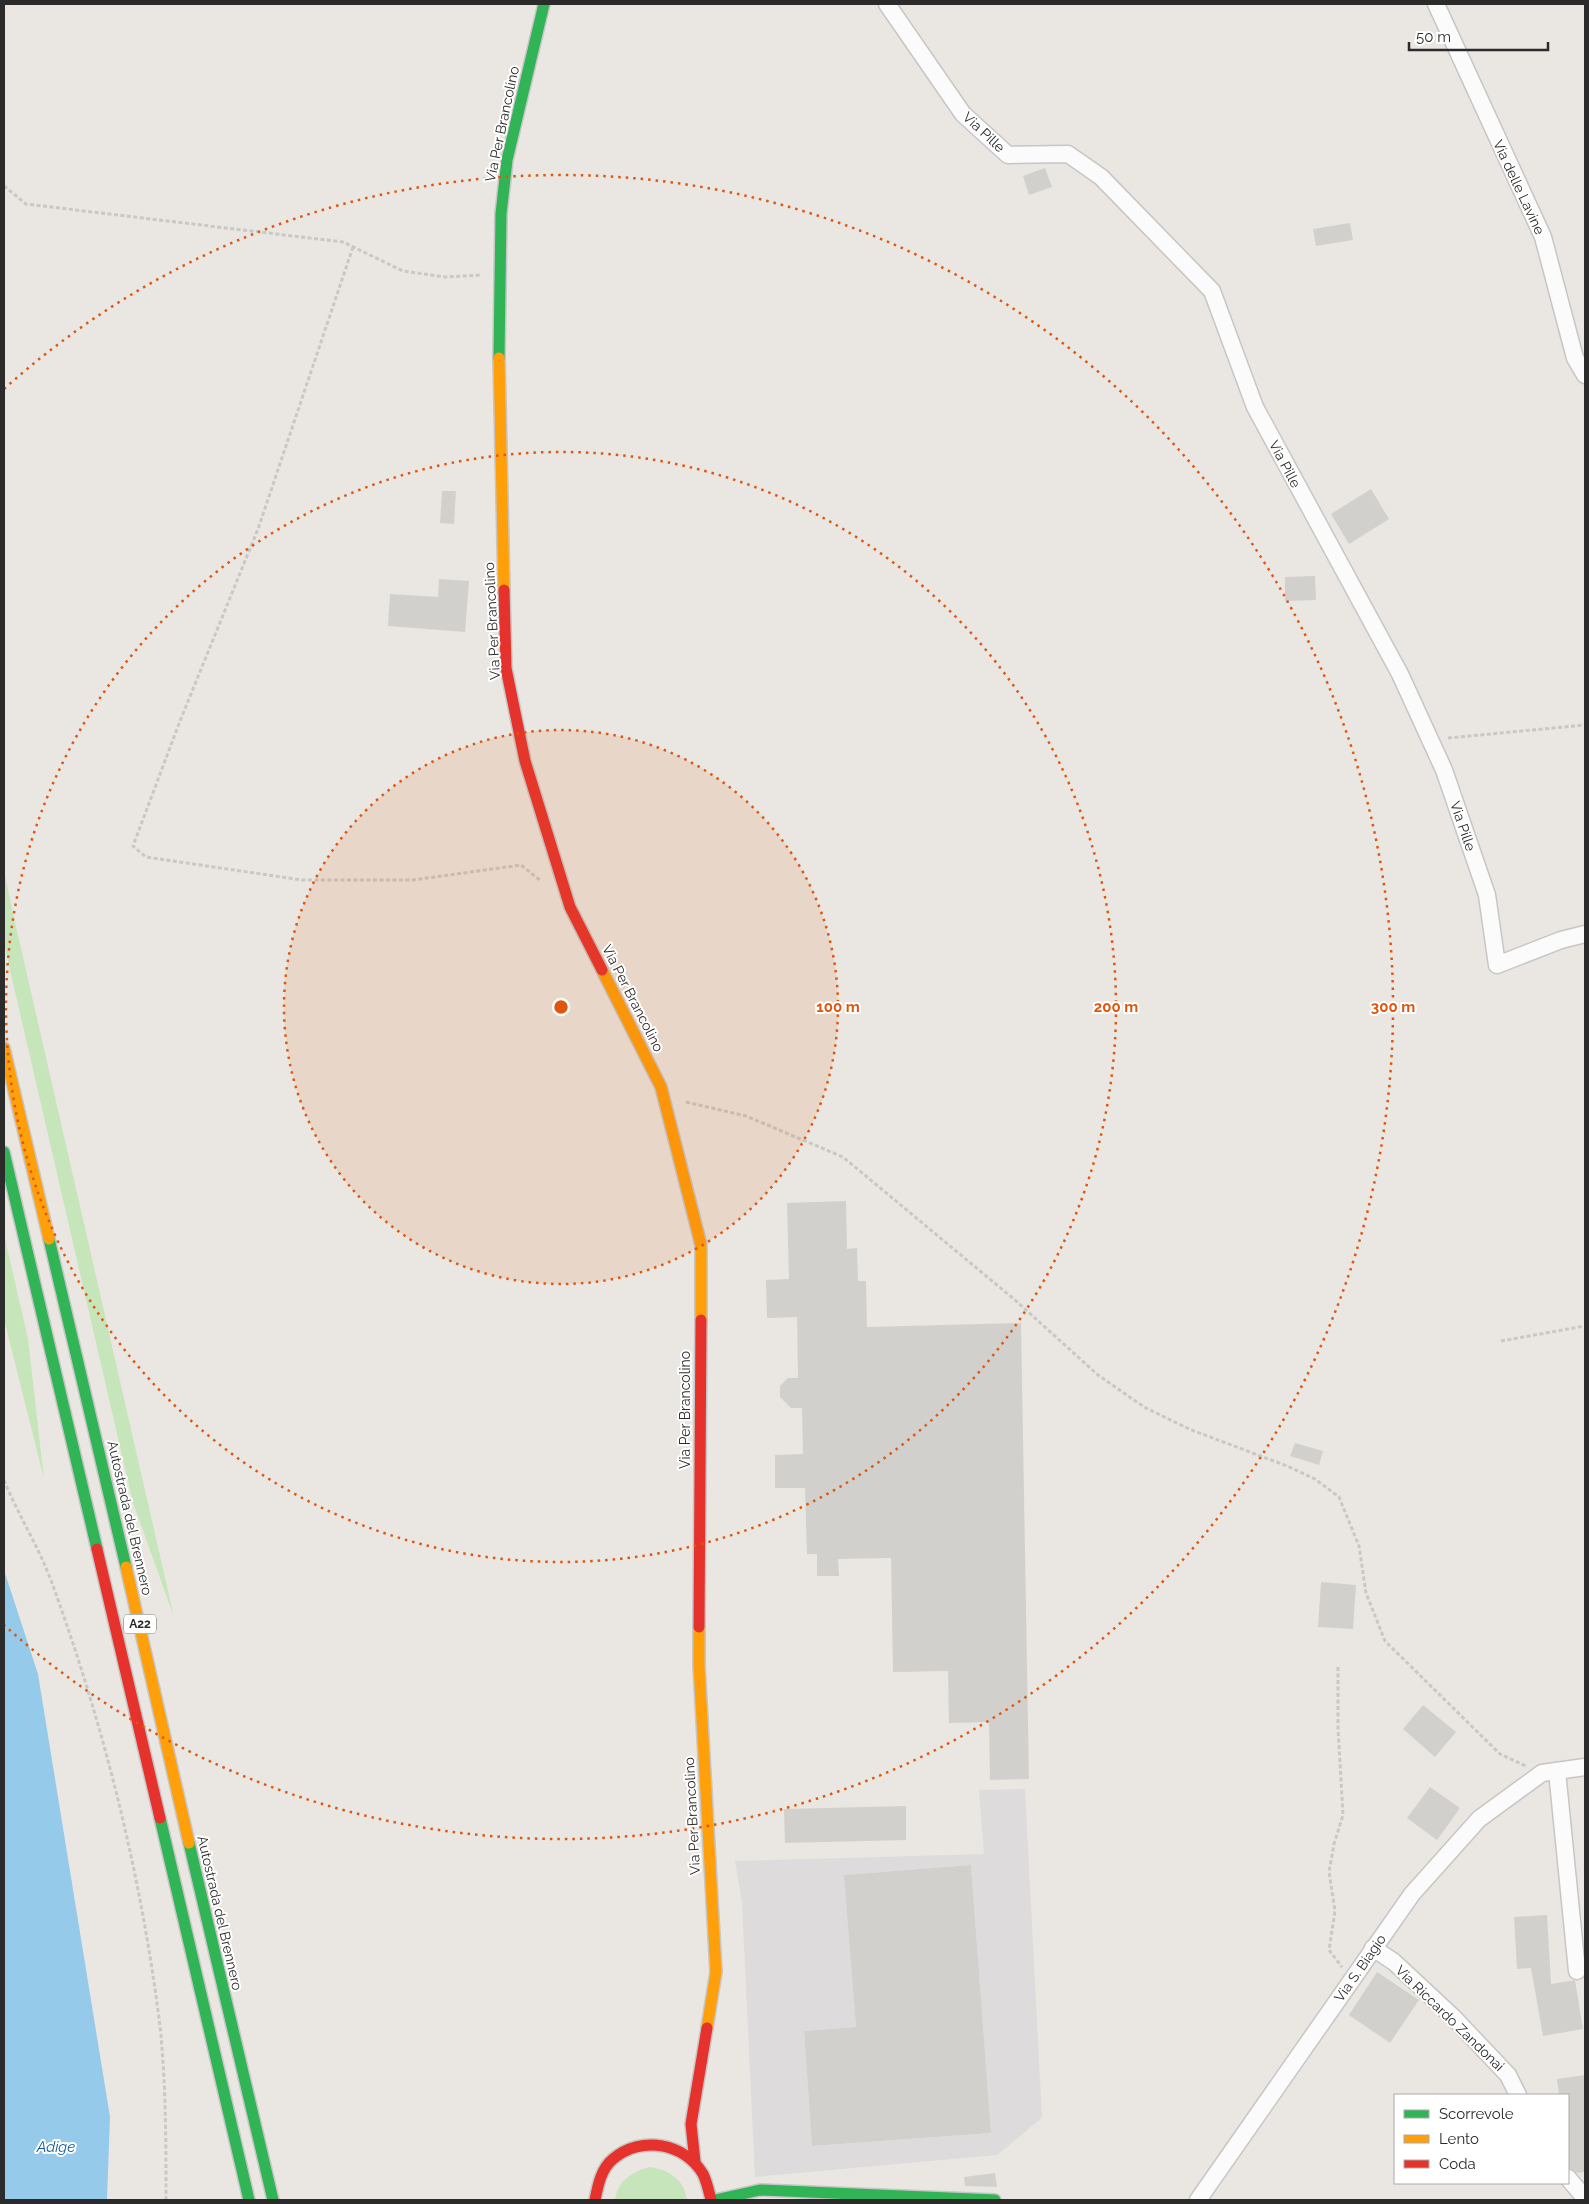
<svg xmlns="http://www.w3.org/2000/svg" width="1589" height="2204" viewBox="0 0 1589 2204" font-family="Raleway,sans-serif">
	<rect width="100%" height="100%" fill="#eae7e2"/>
	<path fill="#dedbdd" fill-rule="evenodd" d="M1025 1789 1042 2118 997 2155 755 2177 742 1903 735 1861 984 1854 979 1790ZM971 1865 991 2133 812 2146 804 2031 856 2027 845 1875Z"/>
	<g fill="#c7e5bb">
		<polygon points="4,871 12,909 174,1617 133,1503 4,944"/>
		<polygon points="4,1234 28,1339 44,1479 4,1319"/>
		<path d="M650 2167C670 2170 684 2180 687 2200H615C617 2181 633 2171 650 2167Z"/>
	</g>
	<polygon fill="#96caea" points="4,1570 38,1674 110,2117 107,2200 4,2200"/>
	<g fill="#d2d0cd">
		<polygon points="1045,168 1052,187 1029,195 1023,176"/>
		<polygon points="1350,223 1353,240 1316,246 1313,229"/>
		<polygon points="1371,489 1389,519 1349,544 1331,514"/>
		<polygon points="442,491 456,491 454,524 440,523"/>
		<polygon points="1315,576 1316,600 1285,601 1285,577"/>
		<polygon points="439,579 469,581 465,632 388,626 390,594 438,597"/>
		<polygon points="846,1201 847,1249 857,1248 858,1281 866,1281 867,1327 1021,1323 1029,1779 990,1780 989,1722 949,1723 948,1671 893,1672 891,1558 838,1559 839,1576 817,1576 817,1554 807,1554 805,1488 775,1488 775,1455 803,1454 802,1408 791,1408 780,1397 780,1386 788,1378 798,1378 797,1317 767,1318 766,1280 789,1279 787,1203"/>
		<polygon points="1295,1443 1323,1451 1319,1465 1290,1456"/>
		<polygon points="1321,1582 1356,1585 1353,1629 1318,1627"/>
		<polygon points="1423,1705 1456,1732 1435,1757 1403,1729"/>
		<polygon points="1430,1787 1460,1808 1437,1840 1407,1818"/>
		<polygon points="906,1806 906,1840 785,1843 784,1809"/>
		<polygon points="971,1865 991,2133 812,2146 804,2031 856,2027 844,1875"/>
		<polygon points="1547,1915 1551,1984 1575,1980 1583,2029 1543,2036 1531,1968 1517,1969 1514,1917"/>
		<polygon points="1377,1972 1419,2000 1390,2043 1349,2015"/>
		<polygon points="1585,2075 1585,2172 1577,2173 1569,2168 1568,2159 1568,2095 1559,2095 1557,2079"/>
		<polygon points="995,2173 997,2187 965,2186 964,2177"/>
	</g>
	<g fill="none" stroke-linecap="round" stroke-linejoin="round">
		<g stroke="#c7c6c6" stroke-width="19">
			<g id="street">
				<polyline points="887,4 963,114 1008,155 1068,154 1101,177 1212,291 1255,407 1400,674 1444,770 1487,895 1497,965 1561,940 1585,934"/>
				<polyline points="1436,4 1543,237 1575,358 1585,375"/>
				<polyline points="1557,1771 1577,1971"/>
				<polyline points="1373,1948 1394,1962 1453,2017 1508,2075 1518,2095"/>
				<polyline points="1568,2178 1585,2198"/>
				<polyline points="1198,2200 1412,1894 1479,1819 1542,1773 1585,1767"/>
			</g>
		</g>
		<g stroke="#c7c6c6" stroke-width="14">
			<g id="fast">
				<polyline points="499,358 501,214 507,160 544,4"/>
				<polyline points="4,1152 97,1549"/>
				<polyline points="49,1239 126,1567"/>
				<polyline points="160,1818 249,2200"/>
				<polyline points="189,1843 273,2200"/>
				<polyline points="715,2200 760,2190 995,2200"/>
			</g>
		</g>
		<g stroke="#c7c6c6" stroke-width="14">
			<g id="slow">
				<polyline points="499,358 504,590"/>
				<polyline points="602,970 661,1087 701,1245 701,1320"/>
				<polyline points="4,1048 49,1239"/>
				<polyline points="126,1567 189,1843"/>
				<polyline points="699,1627 699,1666 716,1972 707,2028"/>
			</g>
		</g>
		<g stroke="#c7c6c6" stroke-width="14">
			<g id="jam">
				<polyline points="504,590 506,668 525,761 570,907 602,970"/>
				<polyline points="97,1549 160,1818"/>
				<polyline points="699,1627 701,1320"/>
				<polyline points="695,2162 691,2124 707,2028"/>
				<path d="M595 2200C598 2185 601 2169 613 2159 641 2135 685 2143 703 2174 707 2182 709 2192 711 2200"/>
			</g>
		</g>
		<g stroke="#c8c8c7" stroke-width="3" stroke-dasharray="4 2.5" stroke-linecap="butt">
			<polyline points="4,186 26,204 343,242 403,271 445,277 482,275"/>
			<polyline points="353,247 258,529 180,721 133,846 146,857 302,880 413,880 521,865 541,881"/>
			<polyline points="1448,738 1585,725"/>
			<polyline points="686,1102 746,1116 843,1157 1015,1300 1098,1375 1144,1407 1189,1429 1287,1466 1315,1479 1339,1497 1359,1546 1366,1593 1385,1641 1500,1754 1526,1766"/>
			<polyline points="1501,1341 1585,1326"/>
			<path d="M4 1480C18 1515 39 1547 52 1583 104 1726 141 1874 160 2026 166 2084 166 2143 166 2200"/>
			<polyline points="1338,1667 1338,1728 1343,1815 1334,1844 1329,1872 1335,1911 1329,1950 1342,1967"/>
		</g>
		<use href="#street" stroke="#fcfbfb" stroke-width="16"/>
		<use href="#fast" stroke="#30b455" stroke-width="11"/>
		<use href="#slow" stroke="#ff9f0a" stroke-width="11"/>
		<use href="#jam" stroke="#e5322d" stroke-width="11"/>
	</g>
	<circle cx="561" cy="1007" r="277" fill="#df570e" fill-opacity=".12"/>
	<g fill="none" stroke="#df570e" stroke-width="2.5" stroke-dasharray="2.5 5">
		<circle cx="561" cy="1007" r="277"/>
		<circle cx="561" cy="1007" r="555"/>
		<path d="M4 389A832 832 0 1 1 4 1625"/>
	</g>
	<g text-anchor="middle" dominant-baseline="central" stroke-width="4" stroke-linejoin="round" paint-order="stroke">
		<rect fill="#fff" stroke="#6b6b6b" stroke-width="1" x="124" y="1614.5" width="32" height="19" rx="4"/>
		<g font-size="12" font-weight="bold" fill="#2b2b2b">
			<text x="140" y="1624">A22</text>
		</g>
		<g font-size="14" fill="#2b2b2b" stroke="#fff">
			<text transform="translate(502 124) rotate(-78)">Via Per Brancolino</text>
			<text transform="translate(984 132) rotate(43)">Via Pille</text>
			<text transform="translate(1519 187) rotate(65)">Via delle Lavine</text>
			<text transform="translate(1285 464) rotate(62)">Via Pille</text>
			<text transform="translate(492 621) rotate(-93)">Via Per Brancolino</text>
			<text transform="translate(1463 826) rotate(71)">Via Pille</text>
			<text transform="translate(633 998) rotate(63)">Via Per Brancolino</text>
			<text transform="translate(685 1410) rotate(-90)">Via Per Brancolino</text>
			<text transform="translate(130 1518) rotate(77)">Autostrada del Brennero</text>
			<text transform="translate(692 1816) rotate(-93)">Via Per Brancolino</text>
			<text transform="translate(220 1913) rotate(77)">Autostrada del Brennero</text>
			<text transform="translate(1360 1968) rotate(-55)">Via S. Biagio</text>
			<text transform="translate(1450 2018) rotate(44)">Via Riccardo Zandonai</text>
		</g>
		<g font-size="15" font-style="italic" fill="#0f5b9c" stroke="#fff">
			<text x="56" y="2147">Adige</text>
		</g>
	</g>
	<circle cx="561" cy="1007" r="8" fill="#df570e" stroke="#fff" stroke-width="2.5"/>
	<g font-size="15" text-anchor="middle" font-weight="bold" fill="#df570e" stroke="#fff" stroke-width="4" stroke-linejoin="round" paint-order="stroke">
		<text x="838" y="1012">100 m</text>
		<text x="1116" y="1012">200 m</text>
		<text x="1393" y="1012">300 m</text>
	</g>
	<rect width="1589" height="2204" fill="none" stroke="#2b2b2b" stroke-width="10"/>
	<rect x="1394" y="2094" width="175" height="90" fill="#ffffff" stroke="#aaaaaa"/>
	<rect x="1404" y="2110" width="25" height="8" fill="#30b455" stroke="#aaaaaa"/>
	<text x="1439" y="2119" font-size="15" fill="#2b2b2b">Scorrevole</text>
	<rect x="1404" y="2135" width="25" height="8" fill="#ff9f0a" stroke="#aaaaaa"/>
	<text x="1439" y="2144" font-size="15" fill="#2b2b2b">Lento</text>
	<rect x="1404" y="2160" width="25" height="8" fill="#e5322d" stroke="#aaaaaa"/>
	<text x="1439" y="2169" font-size="15" fill="#2b2b2b">Coda</text>
	<path d="M1409 42v8h139v-8" fill="none" stroke="#2b2b2b" stroke-width="2.5"/>
	<text x="1416" y="42" font-size="15" fill="#2b2b2b" stroke="#ffffff" stroke-width="4" paint-order="stroke">50 m</text>
</svg>
